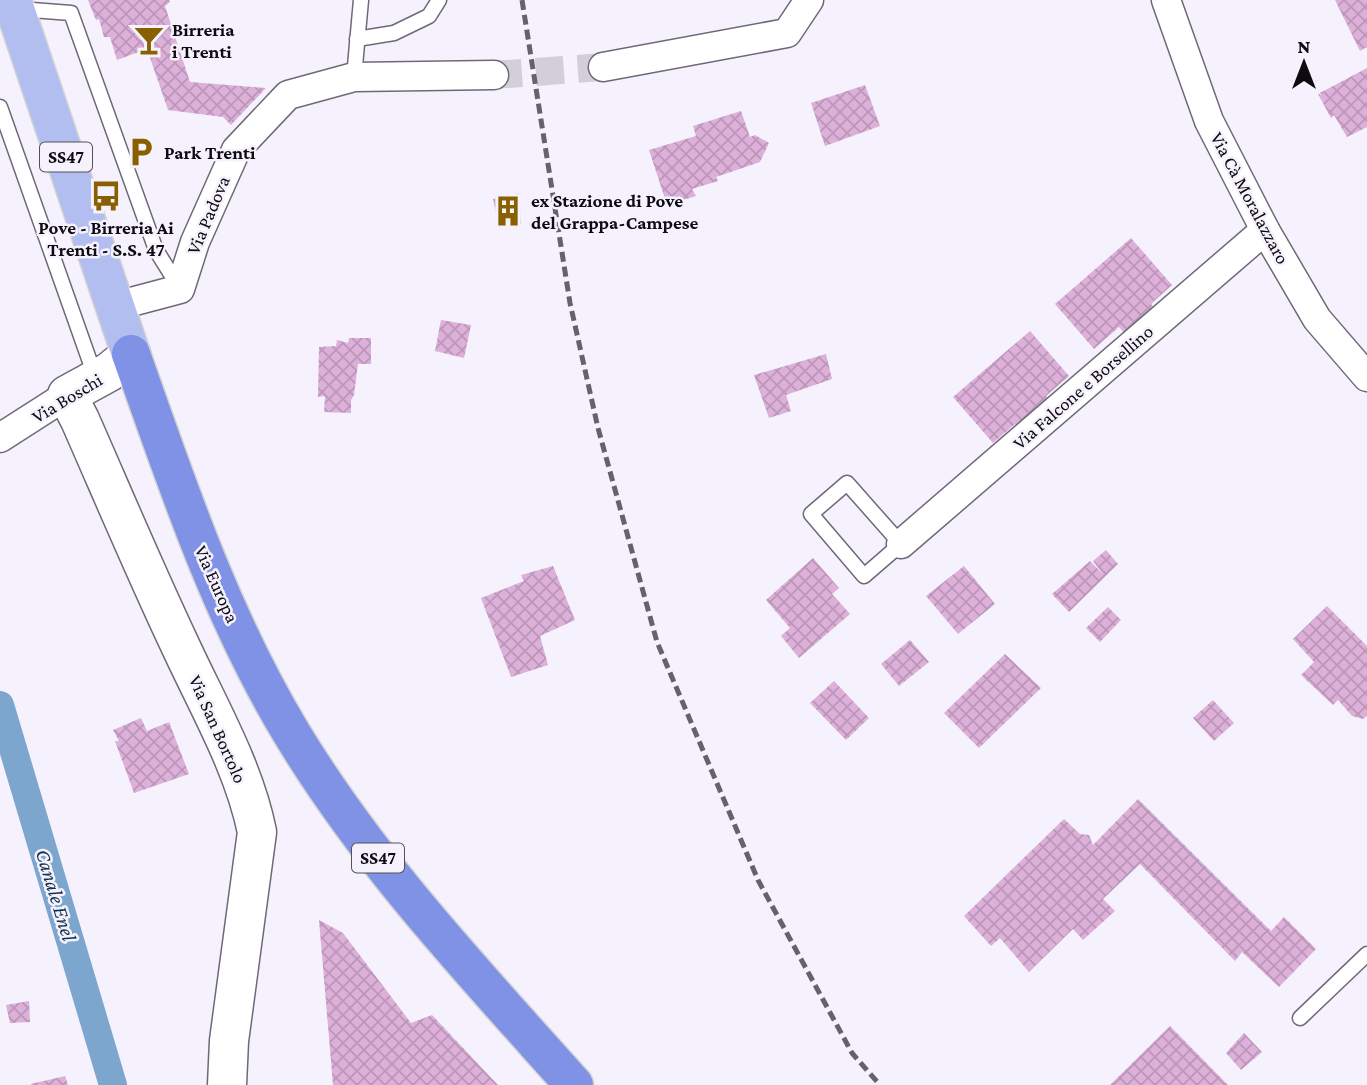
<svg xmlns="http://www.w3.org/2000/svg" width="1367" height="1085" viewBox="0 0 1367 1085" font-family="'Crimson Pro',serif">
	<defs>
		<pattern id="building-cross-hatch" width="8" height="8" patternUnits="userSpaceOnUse" patternTransform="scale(1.75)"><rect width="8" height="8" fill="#dcb0d8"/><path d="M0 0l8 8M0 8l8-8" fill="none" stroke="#bc96b8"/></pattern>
	</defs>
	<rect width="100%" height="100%" fill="#f5f2fd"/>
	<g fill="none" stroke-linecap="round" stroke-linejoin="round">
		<polyline stroke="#7ca6cd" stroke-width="28" points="0,705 113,1085"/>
	</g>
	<g fill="url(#building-cross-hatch)">
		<polygon points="88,0 169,0 170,2 165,6 190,82 266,88 231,125 223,117 168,110 147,49 117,60 110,37 104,37 99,19 96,20"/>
		<polygon points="1335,0 1367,0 1367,47 1360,51"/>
		<polygon points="1367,68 1367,127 1347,137 1334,115 1331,118 1318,94"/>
		<polygon points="865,85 880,126 825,146 811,103"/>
		<polygon points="741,111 750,137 755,135 769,143 760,162 716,177 718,181 692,189 696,196 667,205 649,150 696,136 693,126"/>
		<polygon points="519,193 521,224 499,227 493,199"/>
		<polygon points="1131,238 1172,285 1151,304 1157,311 1128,337 1119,327 1094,349 1055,304"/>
		<polygon points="441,320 471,325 464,358 435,351"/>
		<polygon points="1030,331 1069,376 1046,396 1051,401 1019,428 1015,424 993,443 953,397"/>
		<polygon points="349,338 371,338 371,364 358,364 354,395 351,400 351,413 324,412 325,396 318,397 319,347 336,346 337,340 348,343"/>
		<polygon points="826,354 832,379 786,395 791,411 769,418 754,375"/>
		<polygon points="1106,550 1118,564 1069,612 1052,594 1090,561 1103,574 1093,561"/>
		<polygon points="813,558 839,588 832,594 850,614 799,658 781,636 790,628 766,600"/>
		<polygon points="553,566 575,620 540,636 548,665 511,677 481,598 524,581 521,575"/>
		<polygon points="964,566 995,604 958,634 926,596"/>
		<polygon points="1327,606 1367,646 1367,716 1363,719 1352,716 1338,700 1333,705 1301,675 1314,662 1293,639"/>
		<polygon points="1108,607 1121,620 1100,642 1086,628"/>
		<polygon points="910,640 929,662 899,686 881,664"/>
		<polygon points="1005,654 1041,688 979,748 944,713"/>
		<polygon points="834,681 869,718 846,740 810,703"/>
		<polygon points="1213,700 1234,723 1214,741 1193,718"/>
		<polygon points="141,718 147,731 169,722 189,774 134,793 115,741 119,741 113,730"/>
		<polygon points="1138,799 1271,931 1284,917 1316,949 1279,987 1242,952 1235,961 1140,864 1103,899 1115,911 1083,940 1073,929 1029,972 1000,938 991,946 964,916 1064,819 1080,834 1089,835 1093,845"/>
		<polygon points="319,920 343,933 411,1023 432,1015 498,1085 333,1085"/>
		<polygon points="29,1001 30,1022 10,1023 6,1005"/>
		<polygon points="1170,1026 1228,1085 1110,1085"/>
		<polygon points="1244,1033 1262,1052 1241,1070 1226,1053"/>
		<polygon points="65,1076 68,1085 31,1085 31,1084"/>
	</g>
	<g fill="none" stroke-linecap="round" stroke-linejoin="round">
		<polyline stroke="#d2cfd9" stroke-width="28" stroke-dasharray="28 14" stroke-linecap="butt" points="494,75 603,67"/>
		<g stroke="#6e6978" stroke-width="17">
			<g id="lane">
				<polyline points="19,9 71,13 156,250 179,287"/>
				<polyline points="357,39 394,33 429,16 439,0"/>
				<polyline points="354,77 361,0"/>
				<polyline points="0,107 95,376"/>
				<polygon points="847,483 901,544 864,576 811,514"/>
				<polyline points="1300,1018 1367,954"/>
			</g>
		</g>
		<g stroke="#6e6978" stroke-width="31">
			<g id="street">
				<polyline points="1166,0 1209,121 1265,230 1317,319 1367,377"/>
				<polyline points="603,67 787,33 809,0"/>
				<polyline points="116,306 180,289 195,242 236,150 288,95 354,77 494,75"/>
				<polyline points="0,438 67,395"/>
				<polyline points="901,544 1265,230"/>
			</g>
		</g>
		<g stroke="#6e6978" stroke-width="41">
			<path id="secondary" d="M131 354 109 372 67 395 80 420C113 495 145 571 180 645 208 706 244 767 257 832L229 1041 227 1085"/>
		</g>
		<g stroke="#d3d3d4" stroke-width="41">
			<polyline id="primary" points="12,0 131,354"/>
		</g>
		<g stroke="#d3d3d4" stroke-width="41">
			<path id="highway" d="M131 354C177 484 220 615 292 734 370 863 474 973 574 1085"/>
		</g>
		<use href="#lane" stroke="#fff" stroke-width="14"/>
		<use href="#street" stroke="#fff" stroke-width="28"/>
		<use href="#secondary" stroke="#fff" stroke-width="38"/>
		<use href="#primary" stroke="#b3bef0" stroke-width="38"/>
		<use href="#highway" stroke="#8092e6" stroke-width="38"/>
		<polyline stroke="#65626a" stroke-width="5" stroke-dasharray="10 5" stroke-linecap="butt" points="522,0 570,303 598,428 657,642 758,880 852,1053 880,1085"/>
	</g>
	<defs>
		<g id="bar-bare" transform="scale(2.415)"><path d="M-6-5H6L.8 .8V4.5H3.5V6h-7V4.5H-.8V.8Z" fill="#896000" stroke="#f5f2fd" stroke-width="2.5" paint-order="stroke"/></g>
		<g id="parking-bare" transform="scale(2.415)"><path d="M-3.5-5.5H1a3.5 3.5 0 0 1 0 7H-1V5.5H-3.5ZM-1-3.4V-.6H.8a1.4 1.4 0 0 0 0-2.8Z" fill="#896000" stroke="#f5f2fd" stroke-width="2.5" paint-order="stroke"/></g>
		<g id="bus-bare" transform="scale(2.415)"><path d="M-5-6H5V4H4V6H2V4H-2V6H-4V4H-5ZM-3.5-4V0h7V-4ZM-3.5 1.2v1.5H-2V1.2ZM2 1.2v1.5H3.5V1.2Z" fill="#896000" stroke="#f5f2fd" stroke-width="2.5" paint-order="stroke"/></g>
		<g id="building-bare" transform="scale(2.415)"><path d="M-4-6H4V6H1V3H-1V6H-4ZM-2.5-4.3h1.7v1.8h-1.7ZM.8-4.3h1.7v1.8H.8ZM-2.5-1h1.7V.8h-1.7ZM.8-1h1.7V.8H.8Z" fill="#896000" stroke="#f5f2fd" stroke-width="2.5" paint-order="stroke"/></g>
	</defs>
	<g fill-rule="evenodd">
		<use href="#bar-bare" x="149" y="40"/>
		<use href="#parking-bare" x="141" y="152"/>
		<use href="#bus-bare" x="106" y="196"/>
		<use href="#building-bare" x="508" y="211"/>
	</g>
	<g text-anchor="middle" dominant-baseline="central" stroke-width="5" stroke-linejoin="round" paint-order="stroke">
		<g fill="#f5f2fd" stroke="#535057" stroke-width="2">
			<rect x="40" y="142.5" width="52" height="29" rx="5"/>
			<rect x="352" y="843.5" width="52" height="29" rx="5"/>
		</g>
		<g font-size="18" font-weight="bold" fill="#0d0a10">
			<text x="66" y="157">SS47</text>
			<text x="378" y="858">SS47</text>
		</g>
		<g font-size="19" font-weight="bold" fill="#0d0a10" stroke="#f5f2fd" text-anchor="start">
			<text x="172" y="29">Birreria<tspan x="172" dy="22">i Trenti</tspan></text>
			<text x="164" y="152">Park Trenti</text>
			<text x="531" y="200">ex Stazione di Pove<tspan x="531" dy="22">del Grappa-Campese</tspan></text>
			<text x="106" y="227" text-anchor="middle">Pove - Birreria Ai<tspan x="106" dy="22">Trenti - S.S. 47</tspan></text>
		</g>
		<g font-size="19" fill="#0d0a10" stroke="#f5f2fd">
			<text transform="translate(1250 198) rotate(62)">Via Cà Moralazzaro</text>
			<text transform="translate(208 215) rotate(-67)">Via Padova</text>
			<text transform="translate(1083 387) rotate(-41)">Via Falcone e Borsellino</text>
			<text transform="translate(67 398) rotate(-31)">Via Boschi</text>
			<text transform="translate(217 584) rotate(66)">Via Europa</text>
			<text transform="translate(218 729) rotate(66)">Via San Bortolo</text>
		</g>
		<g font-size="21" font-style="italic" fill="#10314c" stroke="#f5f2fd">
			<text transform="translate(56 895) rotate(73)">Canale Enel</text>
		</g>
	</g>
	<g transform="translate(1304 63)" stroke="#f5f2fd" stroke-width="5" paint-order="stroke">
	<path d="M0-5L12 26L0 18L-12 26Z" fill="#0d0a10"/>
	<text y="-10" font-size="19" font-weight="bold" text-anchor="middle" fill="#0d0a10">N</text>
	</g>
</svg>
